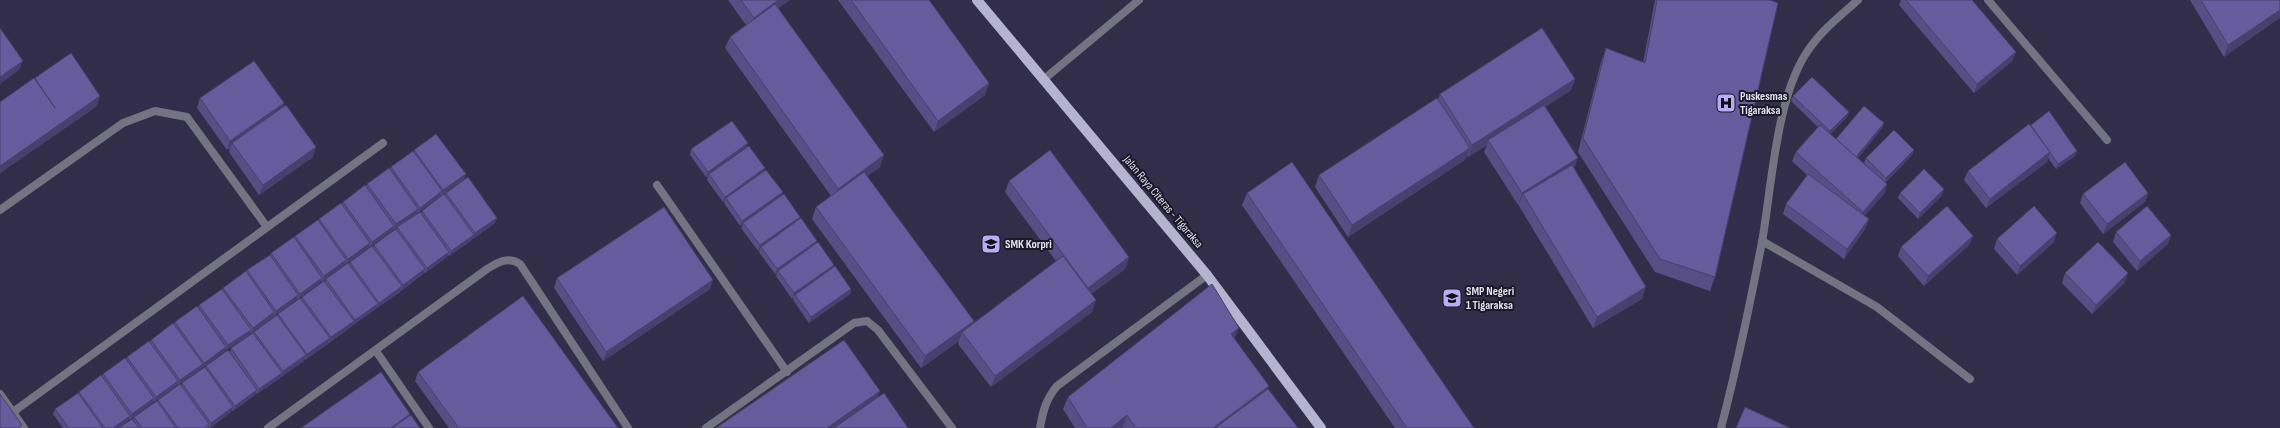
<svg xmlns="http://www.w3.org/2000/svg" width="2280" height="428" viewBox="0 0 2280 428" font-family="'Sofia Sans Condensed',sans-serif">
	<rect width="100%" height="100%" fill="#322e49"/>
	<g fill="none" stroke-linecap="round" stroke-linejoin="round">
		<polyline stroke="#747381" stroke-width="8" points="1043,80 1139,0"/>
		<g stroke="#747381" stroke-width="8">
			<polyline points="1988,0 2107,140"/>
			<polyline points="657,185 787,372"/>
			<polyline points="0,210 123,123 155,111 187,117 267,227"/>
			<polyline points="1762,241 1877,307 1970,379"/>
			<polyline points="376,351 429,428"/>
			<polyline points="0,394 24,428"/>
			<polyline points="13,412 383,143"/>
			<path d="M268 428 487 269C498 262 508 256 520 264L628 428"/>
			<polyline points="706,428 854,323 867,321 878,330 952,428"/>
			<path d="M1040 428C1043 411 1046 399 1057 386L1207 275"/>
			<path d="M1721 428C1737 367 1750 304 1762 242 1772 185 1776 95 1809 49 1822 30 1841 15 1858 0"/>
		</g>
		<polyline stroke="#b6b3cf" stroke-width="10" points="977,0 1207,275 1321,428"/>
	</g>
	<g fill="#584e86">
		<polygon points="728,0 790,0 778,8 880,167 867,176 973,324 1056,261 1005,192 1009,181 1129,257 1125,269 1091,294 1092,312 991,387 958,344 959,341 921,368 812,219 816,207 831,196 725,48 730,37 746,25"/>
		<polygon points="838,0 929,0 989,83 985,95 934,132"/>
		<polygon points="1655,0 1770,0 1715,277 1710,291 1655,272 1578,152 1601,62 1606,48 1643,63"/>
		<polygon points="1901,0 1972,0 2016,52 2012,61 1974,93 1899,5"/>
		<polygon points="2190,0 2280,0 2224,57"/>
		<polygon points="35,78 97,106 0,173 0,102 34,79"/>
		<polygon points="1575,79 1571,90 1545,107 1574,169 1642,299 1593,328 1519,206 1519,204 1518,205 1484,152 1487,145 1468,157 1467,155 1466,159 1348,237 1315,187 1319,175 1438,99 1440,94"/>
		<polygon points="1793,96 1847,117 1830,134 1836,139 1884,123 1882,128 1858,158 1864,163 1866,158 1914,150 1912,155 1885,183 1887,184 1884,194 1864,216 1869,219 1865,229 1844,259 1783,214 1786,204 1807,175 1792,161 1796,152 1818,127 1791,101"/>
		<polygon points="200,98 284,103 283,107 313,157 259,195 229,152 230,148 227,150 197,108"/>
		<polygon points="2031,125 2075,156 2056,169 2048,158 2047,162 1986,208 1964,180 1968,171 2030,126"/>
		<polygon points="747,147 764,171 783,192 781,196 800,217 799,220 833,268 851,289 850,294 809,323 793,300 794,297 792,299 776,276 777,273 775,274 759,252 760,249 758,251 741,228 743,224 740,226 724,203 725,200 723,202 707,180 708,176 706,177 690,155 691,149"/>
		<polygon points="414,150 466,174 464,179 442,196 441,195 440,197 418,213 417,212 416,214 394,230 393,229 392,231 370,247 369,246 368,248 346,264 345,263 344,266 322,282 321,280 320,283 298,299 297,298 296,300 274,316 274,315 273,318 251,334 250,332 249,335 226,350 225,349 224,352 202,368 201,367 201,369 178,385 177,384 176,386 154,402 153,401 152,403 130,420 129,418 128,421 119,428 63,428 53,414 55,409 78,394 79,392 102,376 103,374 126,359 127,357 150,342 151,340 174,324 175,322 198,308 199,305 222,290 223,288 246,272 247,270 270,255 271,253 294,238 295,236 318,221 319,219 342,204 343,202 366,186 367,184 390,169 391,167 413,152"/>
		<polygon points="446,193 497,218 495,223 473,239 472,238 472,240 449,256 448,255 447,257 425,273 424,272 423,274 401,291 400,290 400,292 377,308 376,307 376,309 353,325 353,324 352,326 329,343 329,342 328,344 305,360 304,359 304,361 281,377 281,376 280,378 257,394 256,392 255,395 233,411 232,410 231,412 210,428 208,427 208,428 119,428 133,420 134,417 157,402 158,400 181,386 182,383 205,368 206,366 230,352 231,348 253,334 254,332 277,316 278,314 301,299 302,297 325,282 326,279 349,264 350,262 373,247 374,245 397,229 397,227 421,213 422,211 445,195"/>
		<polygon points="1247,193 1474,428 1395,428 1242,205"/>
		<polygon points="1900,193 1942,195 1918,219 1898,198"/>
		<polygon points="2148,193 2145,202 2103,234 2080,203 2083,194"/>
		<polygon points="2116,232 2171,235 2168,244 2137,271 2113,242"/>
		<polygon points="1997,239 2054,242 2017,275 1994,249"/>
		<polygon points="1969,245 1924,286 1898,256 1901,247"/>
		<polygon points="2065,273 2125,282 2092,314 2062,283"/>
		<polygon points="557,278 710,289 603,361 554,288"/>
		<polygon points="1235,339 1268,389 1298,428 1123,428 1123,427 1122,428 1075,428 1063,409 1068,397"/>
		<polygon points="418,372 618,428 449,428 415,381"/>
	</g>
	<g fill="#47406d">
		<polygon points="778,0 790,0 749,29 754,18"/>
		<polygon points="2280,10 2280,18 2224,57 2228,45"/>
		<polygon points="2016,52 2012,61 1974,93 1977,84"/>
		<polygon points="23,61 19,70 0,84 0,77"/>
		<polygon points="1575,79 1571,90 1490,143 1488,140 1487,145 1468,157 1472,145"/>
		<polygon points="989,83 985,95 934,132 938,121"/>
		<polygon points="100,96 97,106 0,173 0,166"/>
		<polygon points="284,103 281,113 232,143 230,148 227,150 230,141"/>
		<polygon points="1849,112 1847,117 1828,137 1830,131"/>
		<polygon points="1884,123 1882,128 1854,163 1856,157"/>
		<polygon points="748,143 746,149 709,174 708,176 706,177 708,172"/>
		<polygon points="316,147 313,157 259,195 263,185"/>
		<polygon points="1470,148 1466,159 1348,237 1352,225"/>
		<polygon points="1914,150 1912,155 1884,184 1886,178"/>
		<polygon points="2077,151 2075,156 2056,169 2058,164"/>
		<polygon points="2050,152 2047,162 1986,208 1990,199"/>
		<polygon points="884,155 880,167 834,200 838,189"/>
		<polygon points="1578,158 1574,169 1523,194 1519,204 1518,205 1522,193"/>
		<polygon points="765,168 763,173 726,198 725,200 723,202 725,197"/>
		<polygon points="466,174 464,179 442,196 443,190"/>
		<polygon points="1887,184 1884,194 1860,221 1863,212"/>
		<polygon points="1944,189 1942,195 1918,219 1920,213"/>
		<polygon points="442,191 440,197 418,213 420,208"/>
		<polygon points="783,192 781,197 743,223 743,224 740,226 742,221"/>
		<polygon points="2148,193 2145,202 2103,234 2107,224"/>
		<polygon points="418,209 416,214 394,230 396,224"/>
		<polygon points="800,217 798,222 761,247 760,249 758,251 760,245"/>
		<polygon points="497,218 495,223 473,239 475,233"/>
		<polygon points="1869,219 1865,229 1844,259 1847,249"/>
		<polygon points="394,226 392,231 370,247 372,242"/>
		<polygon points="2057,233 2054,242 2017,275 2020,266"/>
		<polygon points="474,235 472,240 449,256 451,251"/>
		<polygon points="2171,235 2168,244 2137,271 2140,261"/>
		<polygon points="1973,236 1969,245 1924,286 1928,276"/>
		<polygon points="817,241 815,246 778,271 777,273 775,274 777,269"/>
		<polygon points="370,243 368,248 346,264 348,259"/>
		<polygon points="449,252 447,257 425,273 427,268"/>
		<polygon points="1129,257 1125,269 1084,299 1088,288"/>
		<polygon points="346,260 344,266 322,282 324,276"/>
		<polygon points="834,265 832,270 795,295 794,297 792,299 794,293"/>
		<polygon points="425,269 423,274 401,291 403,285"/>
		<polygon points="2128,273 2125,282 2092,314 2096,305"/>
		<polygon points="322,278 320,283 298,299 300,294"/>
		<polygon points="713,280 710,289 603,361 606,352"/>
		<polygon points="402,286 400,292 377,308 379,303"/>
		<polygon points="1646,287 1642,299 1593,328 1597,317"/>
		<polygon points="851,289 850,294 809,323 811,317"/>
		<polygon points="298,295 296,300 274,316 276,311"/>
		<polygon points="1096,300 1092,312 991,387 995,376"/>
		<polygon points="378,304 376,309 353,325 355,320"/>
		<polygon points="274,312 273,318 251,334 253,328"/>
		<polygon points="354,321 352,326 329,343 331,337"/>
		<polygon points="974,321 969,333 962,332 959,341 921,368 925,356"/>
		<polygon points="1239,328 1234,340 1231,334"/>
		<polygon points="251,330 249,335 226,350 228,345"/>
		<polygon points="330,338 328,344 305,360 307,354"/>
		<polygon points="226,347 224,352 202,368 204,363"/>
		<polygon points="306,355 304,361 281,377 283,371"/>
		<polygon points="203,364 201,369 178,385 180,380"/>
		<polygon points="282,373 280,378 257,394 259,389"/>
		<polygon points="178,381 176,386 154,402 156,397"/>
		<polygon points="1269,386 1264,398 1224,428 1213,428"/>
		<polygon points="257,390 255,395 233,411 235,406"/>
		<polygon points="880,391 876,401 837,428 827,428"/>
		<polygon points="154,398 152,403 130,420 132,414"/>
		<polygon points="233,407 231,412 209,428 211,423"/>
		<polygon points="410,414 407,424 391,428"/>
		<polygon points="1127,415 1123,427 1122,428 1111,428"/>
		<polygon points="130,416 128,421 119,428 113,428"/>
	</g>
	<g fill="#665b9c" stroke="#47406d">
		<polygon points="741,0 778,0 754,18"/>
		<polygon points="851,0 929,0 989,83 938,121"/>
		<polygon points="1657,0 1770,0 1778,3 1715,277 1660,259 1583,138 1606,48 1645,63"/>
		<polygon points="1906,0 1972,0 2016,52 1977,84"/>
		<polygon points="2201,0 2280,0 2280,10 2228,45"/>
		<polygon points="775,4 884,155 838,189 730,37"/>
		<polygon points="0,28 23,61 0,77"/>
		<polygon points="1542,28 1575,79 1472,145 1440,94"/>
		<polygon points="71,53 100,96 0,166 0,102 34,78 55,108 35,78"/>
		<polygon points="254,61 284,103 230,141 200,98"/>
		<polygon points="1812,77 1849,112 1830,131 1793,96"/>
		<polygon points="1437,98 1470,148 1352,225 1319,175"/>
		<polygon points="286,105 316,147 263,185 232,143"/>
		<polygon points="1544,105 1578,158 1522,193 1488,140"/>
		<polygon points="1864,106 1884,123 1856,157 1836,139"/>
		<polygon points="2049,111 2077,151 2058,164 2031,125"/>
		<polygon points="732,121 748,143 708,172 691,149"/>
		<polygon points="2029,124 2050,152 1990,199 1968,171"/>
		<polygon points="1820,125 1887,184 1863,212 1796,152"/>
		<polygon points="1894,130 1914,150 1886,178 1866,158"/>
		<polygon points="436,134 466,174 443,190 414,150"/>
		<polygon points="749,146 765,168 725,197 709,174"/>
		<polygon points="1050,150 1129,257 1088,288 1009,181"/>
		<polygon points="413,151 442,191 420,208 391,167"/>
		<polygon points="1292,162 1474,428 1407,428 1247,193"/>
		<polygon points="2125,162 2148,193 2107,224 2083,194"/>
		<polygon points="1572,165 1646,287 1597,317 1523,194"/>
		<polygon points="389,168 418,209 396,224 367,184"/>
		<polygon points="1924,169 1944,189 1920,213 1900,193"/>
		<polygon points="766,170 783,192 742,221 726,198"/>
		<polygon points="864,172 974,321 925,356 816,207"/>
		<polygon points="1808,174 1869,219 1847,249 1786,204"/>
		<polygon points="468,177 497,218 475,233 446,193"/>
		<polygon points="365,185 394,226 372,242 343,202"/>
		<polygon points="444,194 474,235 451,251 422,211"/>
		<polygon points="784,194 800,217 760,245 743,223"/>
		<polygon points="341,203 370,243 348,259 319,219"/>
		<polygon points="1947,206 1973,236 1928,276 1901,247"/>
		<polygon points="2034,206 2057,233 2020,266 1997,239"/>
		<polygon points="2147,206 2171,235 2140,261 2116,232"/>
		<polygon points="664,207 713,280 606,352 557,278"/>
		<polygon points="420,212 449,252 427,268 397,227"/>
		<polygon points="801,218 817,241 777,269 761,247"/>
		<polygon points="318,220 346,260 324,276 295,236"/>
		<polygon points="396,229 425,269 403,285 374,245"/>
		<polygon points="294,237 322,278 300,294 271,253"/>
		<polygon points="818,242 834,265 794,293 778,271"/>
		<polygon points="2098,242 2128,273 2096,305 2065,273"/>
		<polygon points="372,246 402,286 379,303 350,262"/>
		<polygon points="270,255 298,295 276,311 247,270"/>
		<polygon points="1063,256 1096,300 995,376 962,332"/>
		<polygon points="348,263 378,304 355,320 326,279"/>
		<polygon points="835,266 851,289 811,317 795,295"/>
		<polygon points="246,271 274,312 253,328 223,288"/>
		<polygon points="324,281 354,321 331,337 302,297"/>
		<polygon points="1212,284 1239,328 1231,334 1269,386 1213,428 1136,428 1127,415 1111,428 1087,428 1068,397"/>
		<polygon points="222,289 251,330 228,345 199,305"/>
		<polygon points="523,296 618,428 459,428 418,372"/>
		<polygon points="300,298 330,338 307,354 278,314"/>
		<polygon points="197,306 226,347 204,363 175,322"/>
		<polygon points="277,315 306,355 283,371 254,332"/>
		<polygon points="173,323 203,364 180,380 151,340"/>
		<polygon points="253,333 282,373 259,389 231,348"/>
		<polygon points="844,340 880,391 827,428 716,428"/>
		<polygon points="149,341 178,381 156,397 127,357"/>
		<polygon points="228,350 257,390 235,406 206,366"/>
		<polygon points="125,358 154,398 132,414 103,374"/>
		<polygon points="205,367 233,407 211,423 182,383"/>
		<polygon points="381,372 410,414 391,428 301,428"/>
		<polygon points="101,375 130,416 113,428 105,428 79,392"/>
		<polygon points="180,384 209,424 204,428 178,428 158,400"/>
		<polygon points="1268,389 1298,428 1215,428"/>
		<polygon points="78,393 103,428 69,428 55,409"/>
		<polygon points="884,393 908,428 834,428"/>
		<polygon points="0,394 22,425 18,428 0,428"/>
		<polygon points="157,401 176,428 142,428 134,417"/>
		<polygon points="1745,407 1790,428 1736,428"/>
		<polygon points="411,415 420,428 392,428"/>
		<polygon points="132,419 139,428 119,428"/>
	</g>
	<defs>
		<g id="hospital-square" transform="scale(1)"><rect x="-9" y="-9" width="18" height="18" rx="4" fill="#b6acf8" stroke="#1a1925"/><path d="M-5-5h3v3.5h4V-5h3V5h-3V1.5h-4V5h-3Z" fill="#111"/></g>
		<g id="school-square" transform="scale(1)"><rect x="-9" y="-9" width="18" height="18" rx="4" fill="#b6acf8" stroke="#1a1925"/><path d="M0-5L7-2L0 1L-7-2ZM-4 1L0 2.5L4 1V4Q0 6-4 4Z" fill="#111"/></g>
	</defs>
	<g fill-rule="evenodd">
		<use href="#hospital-square" x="1726" y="103"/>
		<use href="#school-square" x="991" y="244"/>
		<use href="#school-square" x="1452" y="298"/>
	</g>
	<g text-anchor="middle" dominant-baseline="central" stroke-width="4" stroke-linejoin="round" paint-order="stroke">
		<g font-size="12" font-weight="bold" fill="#e2e1f2" stroke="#1a1925" text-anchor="start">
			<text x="1740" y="96">Puskesmas<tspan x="1740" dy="14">Tigaraksa</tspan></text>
			<text x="1005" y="244">SMK Korpri</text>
			<text x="1466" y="291">SMP Negeri<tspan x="1466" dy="14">1 Tigaraksa</tspan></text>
		</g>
		<g font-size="12" fill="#e2e1f2" stroke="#1a1925">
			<text transform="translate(1163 202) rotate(50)">Jalan Raya Citeras - Tigaraksa</text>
		</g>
	</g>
</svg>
